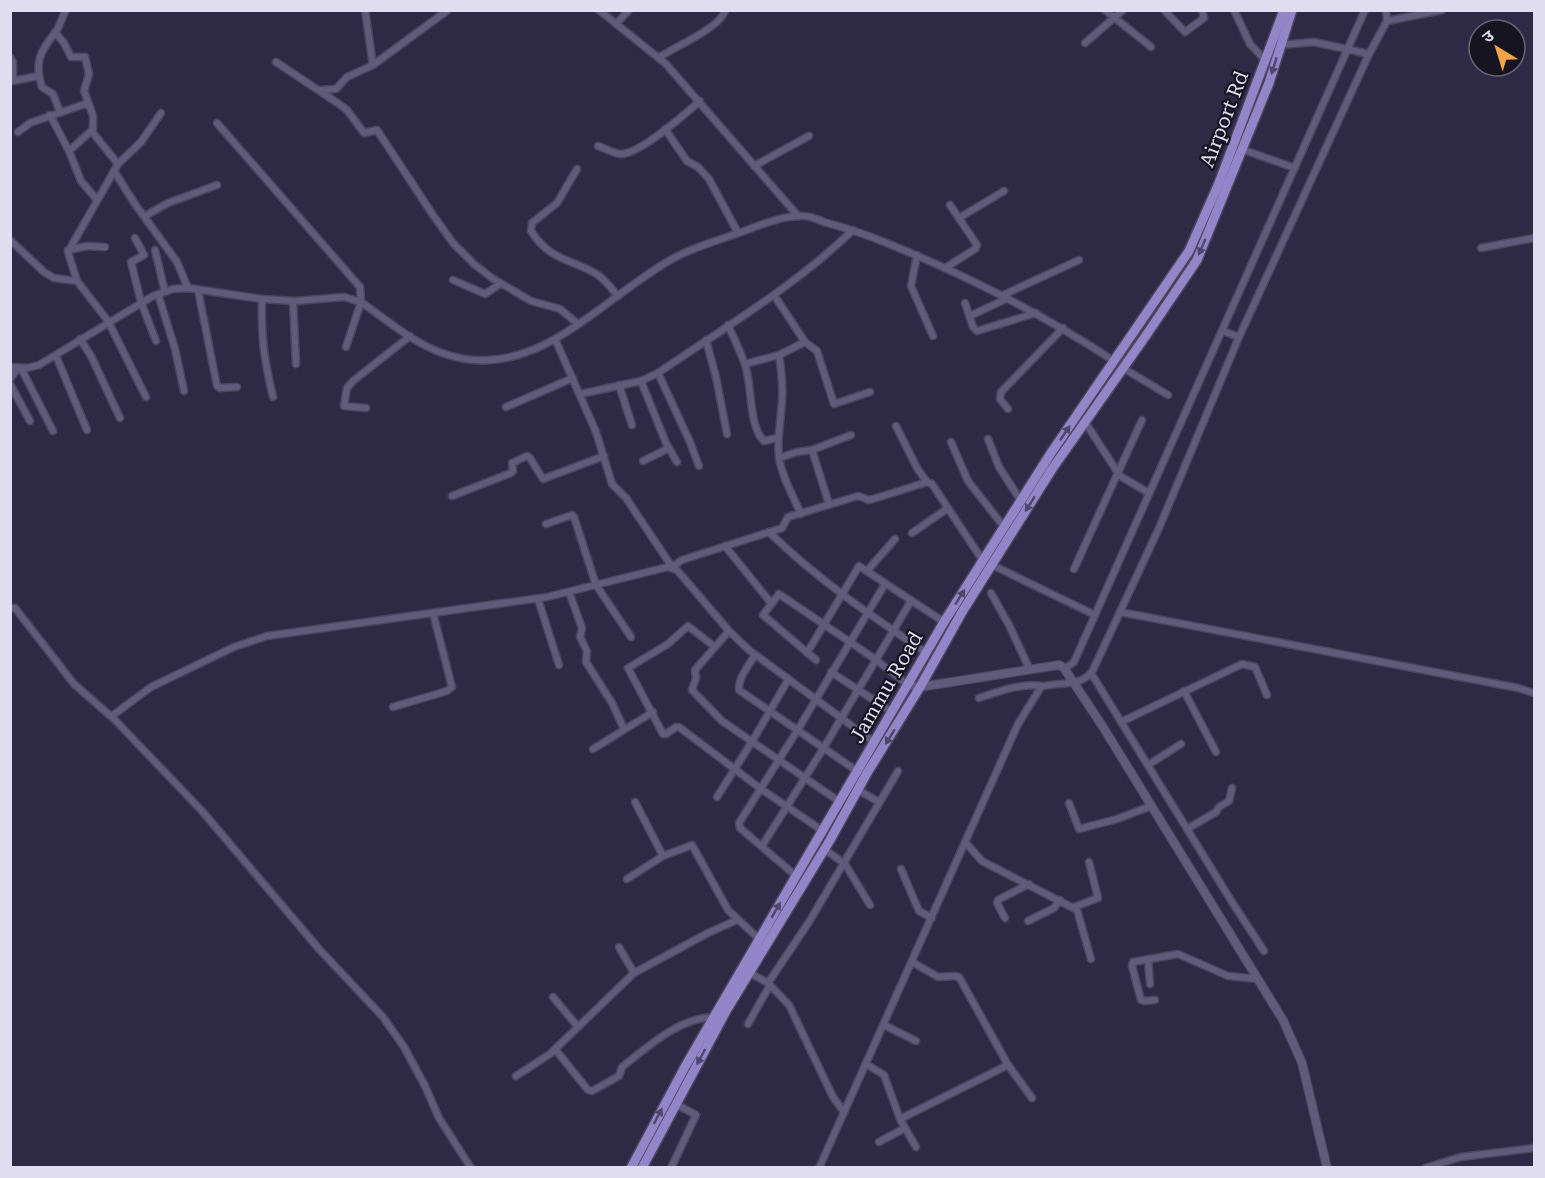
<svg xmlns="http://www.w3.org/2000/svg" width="1545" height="1178" viewBox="0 0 1545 1178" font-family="'Roboto Serif','Noto Sans Devanagari',serif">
	<rect width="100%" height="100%" fill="#2e2945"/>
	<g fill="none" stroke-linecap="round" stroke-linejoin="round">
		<g stroke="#4b465e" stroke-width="9">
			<g id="minor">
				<polyline points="365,10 373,65"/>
				<polyline points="599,10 666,64 798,216"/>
				<polyline points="1105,10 1151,47"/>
				<polyline points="1164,10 1185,32 1204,18 1202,10"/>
				<polyline points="1234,10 1250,44 1265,60"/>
				<polyline points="1387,21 1442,10"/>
				<polyline points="616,24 629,10"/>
				<polyline points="55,32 64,43 71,57 85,57 89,74 84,91 90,107"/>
				<polyline points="1085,43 1123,10"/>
				<polyline points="1281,45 1314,42 1369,54"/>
				<polyline points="10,57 13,62 13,81 38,76"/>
				<path d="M660 57C674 47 722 27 725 10"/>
				<polyline points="276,62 339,104 347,110 364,133 377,130 433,215 453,243 474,264 492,278 531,301 560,309 578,324"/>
				<polyline points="320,90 336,89 347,77 373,65 448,10"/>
				<path d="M60 112 53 94 42 87C34 63 40 51 55 33 60 27 62 17 66 10"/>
				<polyline points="50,115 69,151 81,181 97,200"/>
				<polyline points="217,123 360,287 361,302 346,347"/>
				<polyline points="665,129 687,161 698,167 709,179 738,233"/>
				<polyline points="18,132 30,123 85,104 90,107 93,116 93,133 118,164"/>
				<path d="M598 146C605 148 614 154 621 154 640 154 685 114 700 101"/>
				<polyline points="1241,149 1295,168"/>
				<polyline points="69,151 92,130"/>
				<polyline points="754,166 809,136"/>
				<path d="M577 169 557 203 532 223 531 231C551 262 571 258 598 275 605 280 612 289 618 296"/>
				<polyline points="114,171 135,204 177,262 188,288"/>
				<polyline points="145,216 168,203 217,185"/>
				<polyline points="959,218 1004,191"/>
				<polyline points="135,238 144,255 131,262 141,302 156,341"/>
				<polyline points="10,240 44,272 54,278 77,281"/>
				<polyline points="1481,248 1534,238"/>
				<polyline points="68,250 87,246 105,247"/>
				<polyline points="155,250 165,292"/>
				<polyline points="917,255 911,286 933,336"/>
				<polyline points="945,268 975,249 977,245 950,205"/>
				<polyline points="453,280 485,294 500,284"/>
				<polyline points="198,290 217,386 220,388 237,387"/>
				<polyline points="158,294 175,349 184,391"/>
				<polyline points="774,295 805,342 817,351 834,404 870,392"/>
				<polyline points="1003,295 1079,260"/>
				<path d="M262 299C261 338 264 359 273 397"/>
				<polyline points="293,301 296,364"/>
				<polyline points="965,303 973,327 977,331 1036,313"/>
				<polyline points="970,316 1008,298"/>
				<path d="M728 325C734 339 742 354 746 368 752 388 749 427 764 441L777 438"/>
				<polyline points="1223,331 1239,337"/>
				<polyline points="80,339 91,356 120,418"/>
				<polyline points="555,339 596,432 612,484 626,498 672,567 682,560 782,528 788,517 858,496 869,500 883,496 927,482 932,484 983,561"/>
				<polyline points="706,340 716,377 727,434"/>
				<path d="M779 355C782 374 784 392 781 411 780 427 777 441 779 457 782 477 793 496 801 514"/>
				<polyline points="56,356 87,430"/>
				<polyline points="745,364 779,355 805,342"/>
				<path d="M10 367 27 368 39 365 153 296 173 289 188 288 262 299 295 301 344 297 361 302C387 320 414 344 445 354 535 385 602 297 674 258 692 248 713 242 733 235 754 228 780 215 803 216 810 216 817 219 824 222 846 228 868 235 889 244 968 276 1042 314 1114 361"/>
				<polyline points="21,368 53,431"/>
				<polyline points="1123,368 1168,395"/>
				<polyline points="658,373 690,442 699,466"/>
				<polyline points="10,379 18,368"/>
				<polyline points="641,381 666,443 677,462"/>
				<polyline points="10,384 30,421"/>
				<polyline points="619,385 632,425"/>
				<path d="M580 394 641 381 658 373C724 328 795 286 853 230"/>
				<polyline points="146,397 108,321 77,281 68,252 118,164 141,142 161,113"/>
				<polyline points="506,407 573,378"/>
				<polyline points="366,408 344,406 347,388 353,381 410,336"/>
				<polyline points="1008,409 1000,399 1001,392 1063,328"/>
				<polyline points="1085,422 1120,476 1149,493"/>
				<polyline points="896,426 917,468 927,482"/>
				<polyline points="988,439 999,467 1021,501"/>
				<polyline points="951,442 968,481 1004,527"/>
				<polyline points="812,450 829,504"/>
				<polyline points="779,458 797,452 812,450 851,435"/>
				<polyline points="643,461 669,448"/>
				<polyline points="452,496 511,473 513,471 512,463 527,456 530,458 543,479 604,456"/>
				<polyline points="546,524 572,515 574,517 596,585 631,637"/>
				<path d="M769 532C817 579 871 616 927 653"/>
				<polyline points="912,533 948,508"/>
				<polyline points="725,546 771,603"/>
				<polyline points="992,565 1095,615"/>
				<polyline points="1074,569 1142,420"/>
				<polyline points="867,571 895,539"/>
				<polyline points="569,592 582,628 580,637 587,651 586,662 612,703 624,729"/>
				<polyline points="991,593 1009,625 1030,670"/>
				<polyline points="538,599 559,665"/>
				<polyline points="10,608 15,608 74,684 114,719 202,811 319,949 383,1017 404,1047 425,1086 439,1118 471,1168"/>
				<polyline points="1120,612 1518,688 1534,693"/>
				<polyline points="729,631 695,670 696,678 692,690 722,721 840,802"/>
				<polyline points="715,647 688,626 668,644 628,668 663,734 666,734 676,727 679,727 761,789 823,831"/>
				<polyline points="807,653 859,566 944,622"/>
				<path d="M755 655C749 665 738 678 739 690L857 771"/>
				<polyline points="816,660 763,615 779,594 875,659 908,685"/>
				<polyline points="1065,669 1074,662 1365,10"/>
				<polyline points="831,672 892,712"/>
				<polyline points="1091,673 1232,902 1264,951"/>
				<polyline points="1184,691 1216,752"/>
				<path d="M979 698C1000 691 1021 683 1042 686"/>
				<polyline points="393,707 447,691 452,687 433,613"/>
				<polyline points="112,716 151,687 234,647 267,636 547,597 668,567 677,570 729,631 749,650 875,743"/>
				<polyline points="1121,722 1242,664 1255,667 1267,695"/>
				<polyline points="593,749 653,712"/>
				<polyline points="1148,765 1181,744"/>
				<polyline points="858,790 879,802"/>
				<polyline points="717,797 753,740 788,680"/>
				<polyline points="635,802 663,856"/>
				<polyline points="1069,803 1079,829 1117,819 1151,806"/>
				<polyline points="1187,829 1216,812 1219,807 1229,801 1232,788"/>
				<polyline points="965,842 982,861 1077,910 1091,959"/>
				<polyline points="762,846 823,749 911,601"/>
				<polyline points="824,849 845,864 870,905"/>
				<polyline points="901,869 919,911 932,918"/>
				<polyline points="796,876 740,828 739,823 797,731 885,584"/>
				<polyline points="627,879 663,856 692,845 728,910 759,939"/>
				<polyline points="1074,907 1098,898 1089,862"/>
				<polyline points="1005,918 997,903 998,900 1029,884"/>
				<polyline points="1028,921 1054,908 1060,900"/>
				<polyline points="619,947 634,973"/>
				<polyline points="1148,959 1150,984"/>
				<polyline points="912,962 938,977 955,976 959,977 1008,1065"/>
				<polyline points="750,973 768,983 789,1005 833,1097 844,1112"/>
				<polyline points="768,983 809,922 898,771"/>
				<polyline points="553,997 578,1027"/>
				<polyline points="1155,1000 1144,1001 1141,1000 1132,966 1133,962 1178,954 1228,976 1258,979"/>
				<polyline points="748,1024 770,985"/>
				<polyline points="884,1025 916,1041"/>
				<path d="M555 1049 588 1090 592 1091 619 1076 622 1067C649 1046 678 1018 714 1017"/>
				<polyline points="866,1064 884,1075 900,1119 1008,1065 1032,1098"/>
				<polyline points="516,1076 550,1054 634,973 708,933 737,920"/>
				<polyline points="900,1119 916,1147"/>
				<polyline points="879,1142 905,1128"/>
				<polyline points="671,1168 696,1115 676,1104"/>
				<path d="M819 1168 1018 724 1041 687C1058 681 1082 688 1093 670L1159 528 1239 337 1369 54 1387 21 1386 10"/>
				<polyline points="1425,1168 1461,1157 1534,1148"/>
			</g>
		</g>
		<g stroke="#4b465e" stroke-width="10">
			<polyline id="tertiary" points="909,685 920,687 1059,665 1064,668 1103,727 1283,1020 1302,1063 1327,1168"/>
		</g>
		<g stroke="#4b465e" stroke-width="12">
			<g id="primary">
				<polyline points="631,1168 686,1065 944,622 1051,453 1189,251 1219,183 1284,10"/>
				<polyline points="642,1168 726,1011 830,840 867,773 920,687 962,612 1052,469 1147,334 1197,260 1269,83 1292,10"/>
			</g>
		</g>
		<use href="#minor" stroke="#605b7a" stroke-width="6"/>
		<use href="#tertiary" stroke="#605b7a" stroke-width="8"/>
		<use href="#primary" stroke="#9286c8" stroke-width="9"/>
	</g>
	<defs><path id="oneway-solid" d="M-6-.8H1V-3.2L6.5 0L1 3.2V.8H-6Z" transform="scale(1.5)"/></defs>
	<g fill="#4e476c">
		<use href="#oneway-solid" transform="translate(1274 66) rotate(107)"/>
		<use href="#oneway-solid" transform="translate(1202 247) rotate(113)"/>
		<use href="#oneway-solid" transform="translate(1065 433) rotate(-56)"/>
		<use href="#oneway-solid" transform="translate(1030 504) rotate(122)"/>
		<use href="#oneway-solid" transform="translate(960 597) rotate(-58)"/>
		<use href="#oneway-solid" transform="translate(890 737) rotate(122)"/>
		<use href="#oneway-solid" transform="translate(776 910) rotate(-60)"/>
		<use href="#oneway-solid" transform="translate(701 1057) rotate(118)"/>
		<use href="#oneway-solid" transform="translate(658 1116) rotate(-62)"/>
	</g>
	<g text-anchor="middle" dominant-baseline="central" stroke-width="4.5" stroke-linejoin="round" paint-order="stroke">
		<g font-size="20" fill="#e0ddf0" stroke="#161421">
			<text transform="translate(1224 119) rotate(-69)">Airport Rd</text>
			<text transform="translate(886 687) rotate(-60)">Jammu Road</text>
		</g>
	</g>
	<rect width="1545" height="1178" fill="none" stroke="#e0ddf0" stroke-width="24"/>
	<g transform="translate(1497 48) rotate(322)"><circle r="28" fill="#161421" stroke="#676474" stroke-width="1.5"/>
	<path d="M0-4.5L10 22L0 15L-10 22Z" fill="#f5a345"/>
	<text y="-9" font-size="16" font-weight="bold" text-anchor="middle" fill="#e0ddf0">उ</text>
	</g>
</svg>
